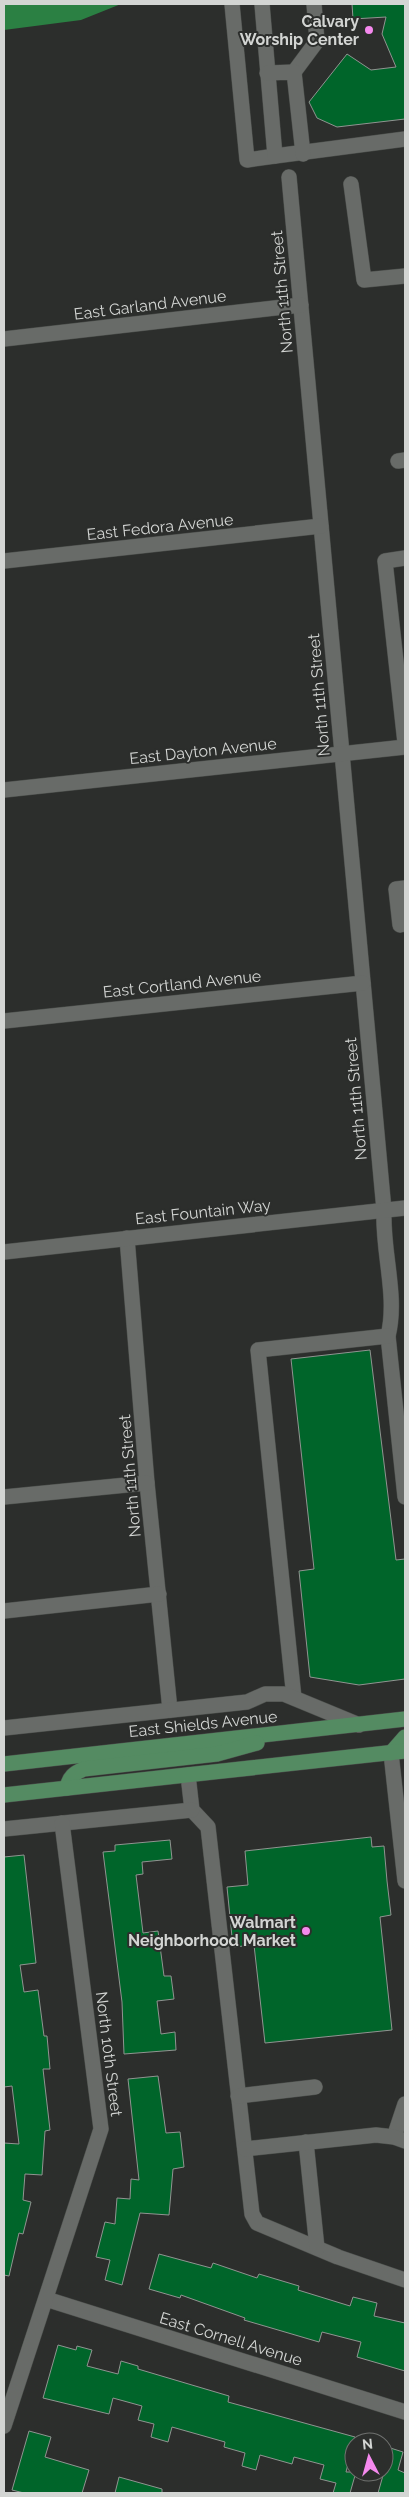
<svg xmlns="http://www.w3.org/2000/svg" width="409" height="2497" viewBox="0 0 409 2497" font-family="Raleway,sans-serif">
	<rect width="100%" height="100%" fill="#2c2e2c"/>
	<polygon fill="#2b8043" points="4,4 121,4 81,20 4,30"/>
	<g fill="#00652a" stroke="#909491">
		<polygon points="352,4 405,4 405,119 337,127 317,118 309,102 347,54 371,70 396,67 382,34 386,17 353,19"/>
		<polygon points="370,1350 396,1560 405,1559 405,1679 359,1685 310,1677 299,1571 314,1569 291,1359"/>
		<polygon points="371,1837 372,1847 384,1846 387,1881 391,1915 380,1917 392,2030 265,2043 254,1945 233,1947 227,1887 248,1885 245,1851"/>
		<polygon points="170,1840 172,1859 142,1862 143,1874 136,1875 143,1933 158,1931 164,1976 171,1976 174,1999 157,2001 161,2034 175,2032 176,2050 124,2054 122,2002 103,1852 115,1851 115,1845"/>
		<polygon points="24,1855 36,1963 20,1965 24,1992 38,1990 44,2036 47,2036 50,2069 43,2069 50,2130 45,2131 42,2175 25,2174 23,2200 31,2202 23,2234 19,2233 9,2276 4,2275 4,2143 19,2144 12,2086 4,2087 4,1857"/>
		<polygon points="158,2076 166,2133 180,2132 184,2167 173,2169 169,2215 140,2213 122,2285 105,2280 110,2260 96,2257 105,2222 115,2224 117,2198 130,2199 131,2179 139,2180 128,2079"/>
		<polygon points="159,2254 211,2268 213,2263 257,2278 259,2274 299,2286 298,2290 350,2306 353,2297 377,2303 374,2316 405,2323 405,2371 357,2357 361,2342 322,2332 319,2342 244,2320 245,2318 181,2295 180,2298 149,2289"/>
		<polygon points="58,2345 76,2350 77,2346 92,2350 87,2366 118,2374 121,2361 138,2366 138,2369 229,2396 228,2402 355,2437 346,2472 356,2472 350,2493 333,2493 336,2483 320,2479 324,2465 294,2457 292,2464 260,2455 256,2470 242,2466 245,2453 224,2447 225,2442 172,2427 168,2442 151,2437 154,2424 138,2420 142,2406 113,2398 109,2414 43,2398"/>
		<polygon points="29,2431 51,2437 45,2457 89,2470 82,2493 24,2493 12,2490"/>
		<polygon points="384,2446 403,2452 398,2470 405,2473 405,2493 378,2493 384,2472"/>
		<polygon points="119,2477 162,2489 162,2493 115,2493"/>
	</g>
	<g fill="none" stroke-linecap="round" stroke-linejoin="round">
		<g stroke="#494c49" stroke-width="16">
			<g id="minor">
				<polyline points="232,4 247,160 275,156"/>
				<polyline points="262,4 275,156 405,139"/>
				<polyline points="294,72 317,41 314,4"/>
				<polyline points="267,73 294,72 303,154"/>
				<path d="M289 177 384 1210C382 1252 398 1296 388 1336L405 1497"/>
				<polyline points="351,184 364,280 405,276"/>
				<polyline points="4,339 301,305"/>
				<polyline points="398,461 405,460"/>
				<polyline points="405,558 385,561 405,743"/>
				<polyline points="4,561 321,526"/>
				<polyline points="4,790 405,747"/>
				<polyline points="405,888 396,889 400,925 405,924"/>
				<polyline points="4,1021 363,983"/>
				<polyline points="127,1238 147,1483 170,1710"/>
				<polyline points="4,1252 405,1208"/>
				<polyline points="4,1497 147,1483"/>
				<polyline points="4,1611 159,1594"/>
				<polyline points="294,1698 258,1350 388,1336"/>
				<polyline points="4,1728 247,1702 265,1694 284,1694 359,1725"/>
				<polyline points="391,1753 405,1881"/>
				<polyline points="188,1775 192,1810 208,1827 252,2214 257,2223 338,2257 405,2280"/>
				<polyline points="4,1829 192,1810"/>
				<polyline points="238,2096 315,2087"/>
				<polyline points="394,2137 405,2104"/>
				<polyline points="306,2142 317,2248"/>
				<polyline points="245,2149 376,2135 394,2137 405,2141"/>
				<polyline points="46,2299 405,2412"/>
				<polyline points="4,2426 101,2129 62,1823"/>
			</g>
		</g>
		<g stroke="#494c49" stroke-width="16">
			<g id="major">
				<polyline points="391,1753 405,1737"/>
				<polyline points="4,1764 405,1719"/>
				<path d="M67 1788C69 1777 74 1773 84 1769L217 1754 257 1743"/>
				<polyline points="4,1795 405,1751"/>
			</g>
		</g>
		<use href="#minor" stroke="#686b68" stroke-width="15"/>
		<use href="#major" stroke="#548b62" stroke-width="15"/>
	</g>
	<g fill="#f589ee" stroke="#2c2e2c" stroke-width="2">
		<circle cx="369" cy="30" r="5"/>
		<circle cx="306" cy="1931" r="5"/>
	</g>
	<g text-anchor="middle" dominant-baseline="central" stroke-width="4" stroke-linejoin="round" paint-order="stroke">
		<g font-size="16" font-weight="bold" fill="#d3d5d3" stroke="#2c2e2c" text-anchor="end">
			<text x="359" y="21">Calvary<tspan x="359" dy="18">Worship Center</tspan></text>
			<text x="296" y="1922">Walmart<tspan x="296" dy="18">Neighborhood Market</tspan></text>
		</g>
		<g font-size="16" fill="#d3d5d3" stroke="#2c2e2c">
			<text transform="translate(282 292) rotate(-95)">North 11th Street</text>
			<text transform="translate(150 305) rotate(-7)">East Garland Avenue</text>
			<text transform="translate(160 527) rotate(-6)">East Fedora Avenue</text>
			<text transform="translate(319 695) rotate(-95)">North 11th Street</text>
			<text transform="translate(203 751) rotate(-6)">East Dayton Avenue</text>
			<text transform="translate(182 984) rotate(-6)">East Cortland Avenue</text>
			<text transform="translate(356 1099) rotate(-95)">North 11th Street</text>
			<text transform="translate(203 1212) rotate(-6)">East Fountain Way</text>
			<text transform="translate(130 1476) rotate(-95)">North 11th Street</text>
			<text transform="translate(203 1724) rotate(-6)">East Shields Avenue</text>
			<text transform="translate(109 2054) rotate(83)">North 10th Street</text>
			<text transform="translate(231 2339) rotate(17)">East Cornell Avenue</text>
		</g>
	</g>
	<rect width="409" height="2497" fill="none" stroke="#d3d5d3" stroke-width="10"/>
	<g transform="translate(369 2457) rotate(354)"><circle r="24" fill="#2c2e2c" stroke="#6f716f"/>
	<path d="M0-4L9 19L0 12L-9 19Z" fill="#f589ee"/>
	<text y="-8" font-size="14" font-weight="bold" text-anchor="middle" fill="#d3d5d3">N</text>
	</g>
</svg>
